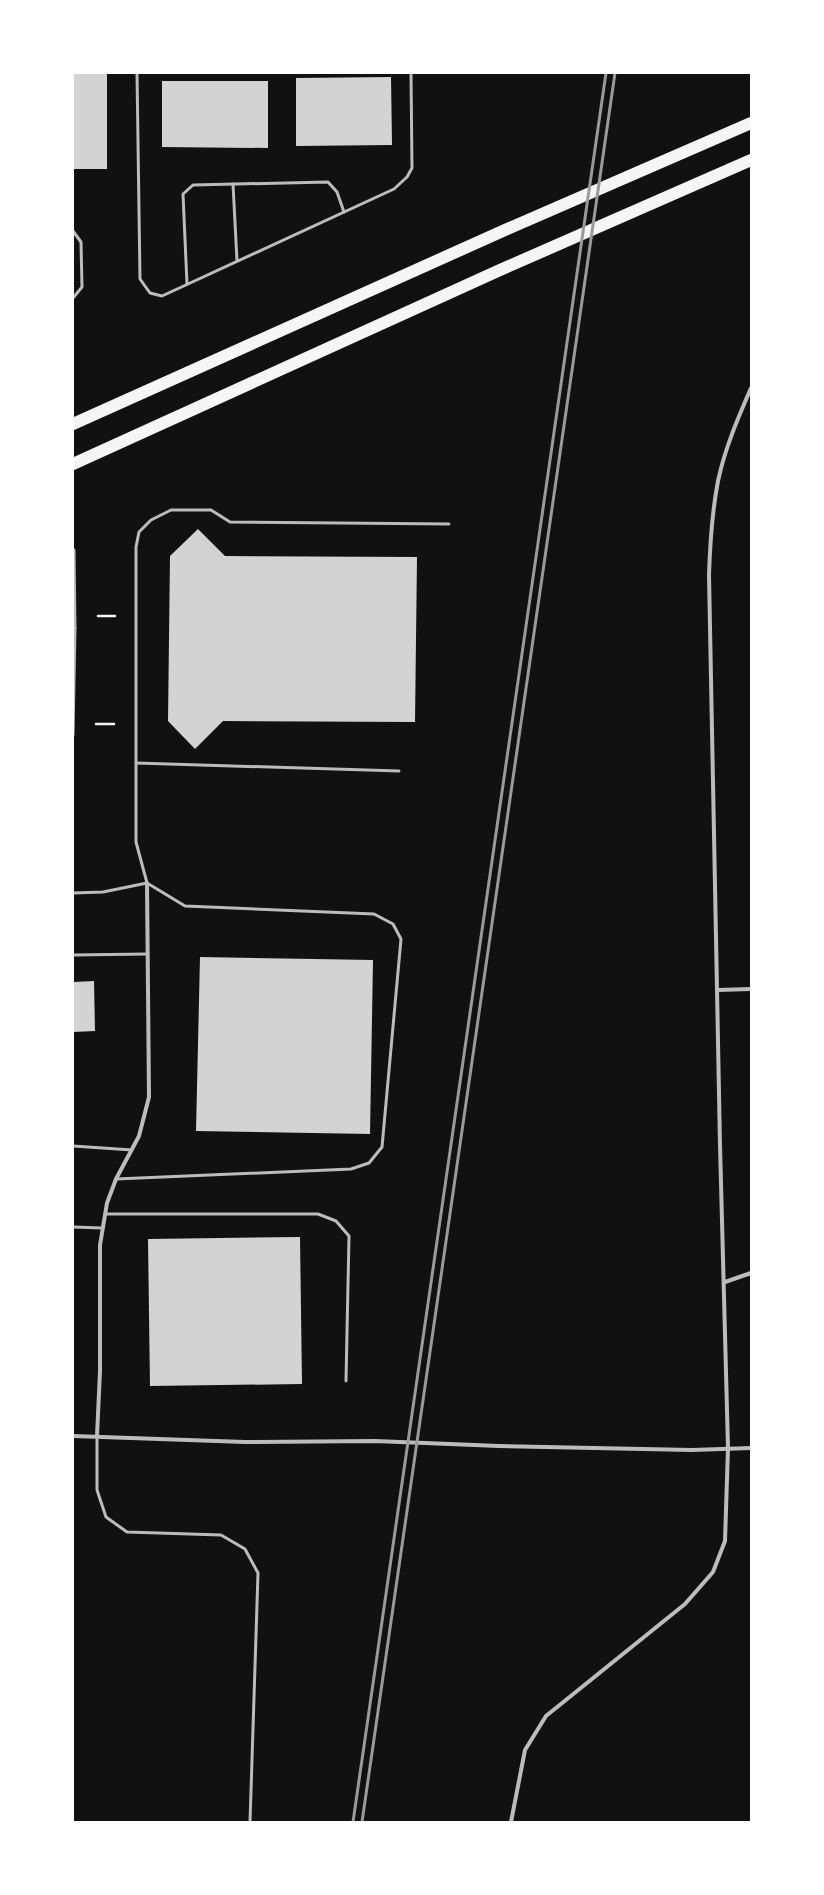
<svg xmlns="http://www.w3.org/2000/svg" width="824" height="1895" viewBox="0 0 824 1895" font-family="'Titillium Web',sans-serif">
	<rect width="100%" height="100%" fill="#111"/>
	<g fill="#d3d3d3">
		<rect x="73" y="73" width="34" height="96"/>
		<polygon points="391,77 392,145 296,146 296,78"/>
		<polygon points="162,81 268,81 268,148 162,147"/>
		<polygon points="198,529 225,556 417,557 415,722 223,721 195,749 168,721 170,556"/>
		<polygon points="200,957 373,960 370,1134 196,1131"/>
		<polygon points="94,981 95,1031 73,1032 73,982"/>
		<polygon points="300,1237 302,1384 150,1386 148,1239"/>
	</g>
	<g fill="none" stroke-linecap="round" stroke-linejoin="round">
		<g stroke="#f5f5f5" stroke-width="2.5">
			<polyline points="98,616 115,616"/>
			<polyline points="96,724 114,724"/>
		</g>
		<g stroke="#bcbcbc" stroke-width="3">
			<polyline points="137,73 140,279 150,293 162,296 394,189 407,177 412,168 411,73"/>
			<polyline points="233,184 237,261"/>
			<polyline points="73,231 81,242 82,287 73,298"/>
			<polyline points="187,284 183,194 193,185 328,182 337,192 344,212"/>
			<polyline points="74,550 75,628"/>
			<polyline points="73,628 75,628 73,735"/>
			<polyline points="136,763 399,771"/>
			<polyline points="147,883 136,842 136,547 139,532 151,520 171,510 211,510 230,522 449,524"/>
			<polyline points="73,893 103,892 147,883 185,906 374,914 393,924 401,939 382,1147 369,1163 351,1169 116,1179"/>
			<polyline points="73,955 147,954"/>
			<polyline points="73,1146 132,1150"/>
			<polyline points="105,1214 318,1214 336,1221 349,1236 346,1381"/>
			<polyline points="73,1227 102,1228"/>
			<polyline points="97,1436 97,1490 106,1517 127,1532 221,1535 245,1549 258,1573 250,1822"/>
		</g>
		<g stroke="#bcbcbc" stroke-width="4">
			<polyline points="718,990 751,989"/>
			<polyline points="725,1282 751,1273"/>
			<polyline points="73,1436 245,1442 375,1441 499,1446 692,1450 751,1448"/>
			<polyline points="97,1436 100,1371 100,1245 107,1203 116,1179 139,1136 149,1097 147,883"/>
			<path d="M511 1822 525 1750 546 1716 685 1604 713 1572 725 1541 728 1448 720 1145 709 575C710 544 712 512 718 481 725 448 738 418 751 388"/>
		</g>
		<g stroke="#f5f5f5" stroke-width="12">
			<polyline points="73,424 505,230 751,123"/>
			<polyline points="73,464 500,270 751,160"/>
		</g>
		<g stroke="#9a9a9a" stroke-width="3">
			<polyline points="353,1822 606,73"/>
			<polyline points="362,1822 615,73"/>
		</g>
	</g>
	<rect width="824" height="1895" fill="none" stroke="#ffffff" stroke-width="148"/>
</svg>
